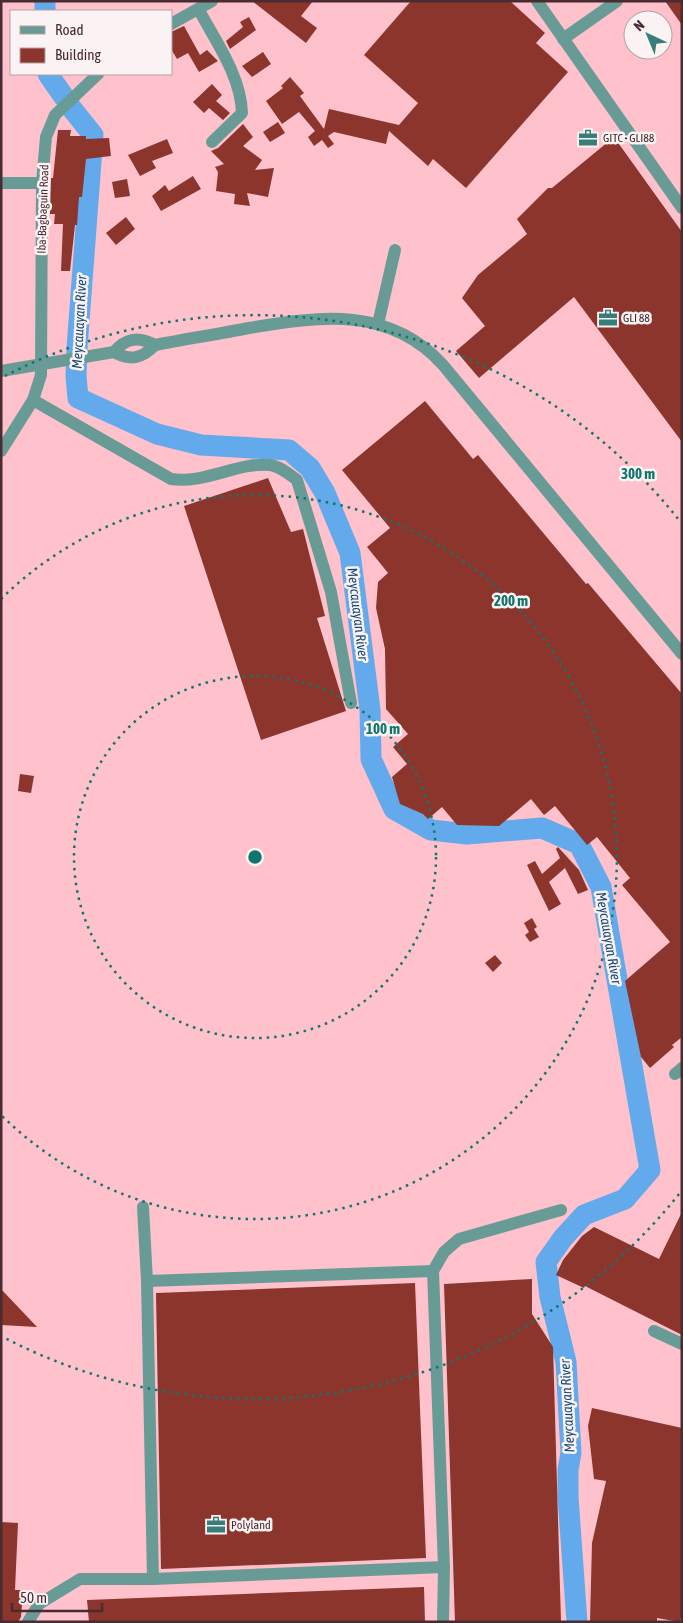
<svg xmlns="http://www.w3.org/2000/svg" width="683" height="1623" viewBox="0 0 683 1623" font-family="'Asap Condensed',sans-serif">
	<rect width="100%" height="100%" fill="#ffc1cb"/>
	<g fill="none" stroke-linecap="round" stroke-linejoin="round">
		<g stroke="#62aaeb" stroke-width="21">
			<polyline points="45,11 45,1"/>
			<polyline points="48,74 64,97"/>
			<polyline points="69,105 93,135 77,348 76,376 78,398 157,434 201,445 289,450 310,468 325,493 350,553 370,710 371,759 394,809 431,830 467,834 542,828 579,844 601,887 650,1170 625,1199 584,1215 563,1238 546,1262 550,1297 566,1362 571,1453 568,1470 568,1497 577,1622"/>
		</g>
	</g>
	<g fill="#8b352d">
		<polygon points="252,1 313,1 301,16 317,28 306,43"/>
		<polygon points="411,1 510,1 545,33 536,43 568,72 466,188 433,159 428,166 389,131 386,144 334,132 328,136 334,144 328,148 322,140 314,146 308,137 315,131 299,112 282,124 266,101 283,88 281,86 290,77 304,93 300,96 324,129 329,109 399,125 418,103 364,55"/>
		<polygon points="665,1 682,1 682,25"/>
		<polygon points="249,17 256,30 230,49 226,41 243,27 240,22"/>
		<polygon points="184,26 200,55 207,50 218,61 199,72 188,53 177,59 171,49 171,32"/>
		<polygon points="263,52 271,64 252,77 242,66"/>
		<polygon points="212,84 222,95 216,101 230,113 223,120 209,108 204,113 193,102"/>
		<polygon points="278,122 285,133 270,142 263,132"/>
		<polygon points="243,124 253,137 243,146 262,160 255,170 274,168 268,197 247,193 250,206 234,204 235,194 216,191 218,172 215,167 224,164 211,151 218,148"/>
		<polygon points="58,130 71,130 70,136 86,136 86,139 109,138 111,156 86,159 82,197 79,197 77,225 75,225 70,271 61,271 63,224 54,224 55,214 50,214 51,178 53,178"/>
		<polygon points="614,137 682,232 682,442 574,297 479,378 456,351 485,326 462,298 478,275 527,234 517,219 548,188 552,188"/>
		<polygon points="167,139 173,153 152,161 156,168 140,176 128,155"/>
		<polygon points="193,176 201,189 161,211 152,196 165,185 169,191"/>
		<polygon points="127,179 130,196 115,198 112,182"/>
		<polygon points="126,217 135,229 116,245 106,233"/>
		<polygon points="425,401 473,459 478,455 586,584 588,583 682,694 682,1037 672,1045 674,1047 650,1068 641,1057 625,981 670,942 622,885 630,878 597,837 587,845 555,806 544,815 531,799 499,826 457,825 442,807 428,819 423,814 400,804 392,777 407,764 393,747 408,734 386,709 385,649 376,608 378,582 388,573 367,547 390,528 342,470"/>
		<polygon points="268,478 291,532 303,529 325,616 317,618 346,711 261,740 184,506"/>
		<polygon points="20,774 34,776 31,793 18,791"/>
		<polygon points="558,847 579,870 588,890 578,894 565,868 549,882 561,904 549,911 527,865 535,861 542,874 560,858 556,849"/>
		<polygon points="532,918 537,927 534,929 539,937 530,942 525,935 529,932 524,923"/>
		<polygon points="495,955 502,963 493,972 485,963"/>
		<polygon points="682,1212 682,1335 585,1286 584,1288 556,1275 563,1260 582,1236 594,1227 659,1259"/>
		<polygon points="532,1279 532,1314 553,1347 561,1622 455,1622 444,1284"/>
		<polygon points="415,1283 426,1558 161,1569 156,1293"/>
		<polygon points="1,1289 37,1327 1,1325"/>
		<polygon points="592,1408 682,1428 682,1613 680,1622 657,1618 657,1622 590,1622 592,1543 606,1481 594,1479 588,1426"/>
		<polygon points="1,1522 18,1523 15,1590 23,1590 21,1617 18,1622 1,1622"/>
		<polygon points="424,1587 425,1622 89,1622 87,1600"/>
	</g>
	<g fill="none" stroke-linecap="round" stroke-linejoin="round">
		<g stroke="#699b96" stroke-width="12">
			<polyline points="537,1 682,208"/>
			<path d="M199 10C216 42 241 76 242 113L212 142"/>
			<polyline points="171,24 212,1"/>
			<polyline points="563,39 617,1"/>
			<polyline points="1,183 42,183"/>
			<polyline points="378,324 395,250"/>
			<path d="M114 352C130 361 142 359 155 345 186 339 218 334 249 328 320 316 390 306 443 365L682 654"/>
			<path d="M1 371 114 352C126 338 138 336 155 345"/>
			<path d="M33 400 171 479C206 484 237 462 270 465 280 466 290 475 297 480L331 592 351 703"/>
			<polyline points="1,451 33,400 41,375 42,183 46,137 55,115 98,74"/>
			<polyline points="675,1074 682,1068"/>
			<polyline points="143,1207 147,1281 153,1579"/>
			<polyline points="147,1281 433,1271"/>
			<polyline points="654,1331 682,1344"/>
			<polyline points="28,1622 39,1604 80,1579 153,1579 444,1567"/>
			<polyline points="443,1622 444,1567 433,1271 444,1252 459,1239 561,1210"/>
		</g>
	</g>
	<g fill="none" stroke="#0f766e" stroke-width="2.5" stroke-dasharray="2.5 5">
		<circle cx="255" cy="857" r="181"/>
		<path d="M1 599A362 362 0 1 1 1 1115"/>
		<path d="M679 1194A542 542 0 0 1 5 1338M5 376A542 542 0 0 1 679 520"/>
	</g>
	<defs>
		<g id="office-bare" transform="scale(1.5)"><path d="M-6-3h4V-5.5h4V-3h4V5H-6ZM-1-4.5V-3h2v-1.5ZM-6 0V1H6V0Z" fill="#367e77" stroke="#faf2f3" stroke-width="2.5" paint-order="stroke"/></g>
	</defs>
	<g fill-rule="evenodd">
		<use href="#office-bare" x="588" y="138"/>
		<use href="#office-bare" x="608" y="318"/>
		<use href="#office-bare" x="216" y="1525"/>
	</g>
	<g text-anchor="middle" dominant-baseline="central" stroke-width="5" stroke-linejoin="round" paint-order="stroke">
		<g font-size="12" fill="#492c31" stroke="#faf2f3" text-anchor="start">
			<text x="603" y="138">GITC - GLI88</text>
			<text x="623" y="318">GLI 88</text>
			<text x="231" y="1525">Polyland</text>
		</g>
		<g font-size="12" fill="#492c31" stroke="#faf2f3">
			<text transform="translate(43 209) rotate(-88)">Iba-Bagbaguin Road</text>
		</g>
		<g font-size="14" font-style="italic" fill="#174b76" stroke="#faf2f3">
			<text transform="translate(79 322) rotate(-87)">Meycauayan River</text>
			<text transform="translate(358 614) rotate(83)">Meycauayan River</text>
			<text transform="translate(609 938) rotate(80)">Meycauayan River</text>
			<text transform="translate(567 1406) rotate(-93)">Meycauayan River</text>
		</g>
	</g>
	<circle cx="255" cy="857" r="8" fill="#0f766e" stroke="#faf2f3" stroke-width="2.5"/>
	<g font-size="15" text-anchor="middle" font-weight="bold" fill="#0f766e" stroke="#faf2f3" stroke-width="5" stroke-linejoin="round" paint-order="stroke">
		<text x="638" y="479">300 m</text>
		<text x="511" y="606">200 m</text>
		<text x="383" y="734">100 m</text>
	</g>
	<rect width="683" height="1623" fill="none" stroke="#492c31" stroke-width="5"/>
	<rect x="10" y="10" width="162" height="65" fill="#faf2f3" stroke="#b3a3a5"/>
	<rect x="20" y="26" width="25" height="8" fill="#699b96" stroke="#b3a3a5"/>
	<text x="55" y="35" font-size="15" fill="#492c31">Road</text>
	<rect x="20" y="48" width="25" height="15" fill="#8b352d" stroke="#b3a3a5"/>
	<text x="55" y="60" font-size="15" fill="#492c31">Building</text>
	<g transform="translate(648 35) rotate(316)"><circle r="24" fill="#faf2f3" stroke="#b3a3a5"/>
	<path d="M0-4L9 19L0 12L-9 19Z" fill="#367e77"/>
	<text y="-8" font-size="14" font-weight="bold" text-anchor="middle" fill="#492c31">N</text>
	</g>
	<path d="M12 1603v8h90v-8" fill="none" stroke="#492c31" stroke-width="2.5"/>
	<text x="20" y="1603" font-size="15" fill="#492c31" stroke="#faf2f3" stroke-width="4" paint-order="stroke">50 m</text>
</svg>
